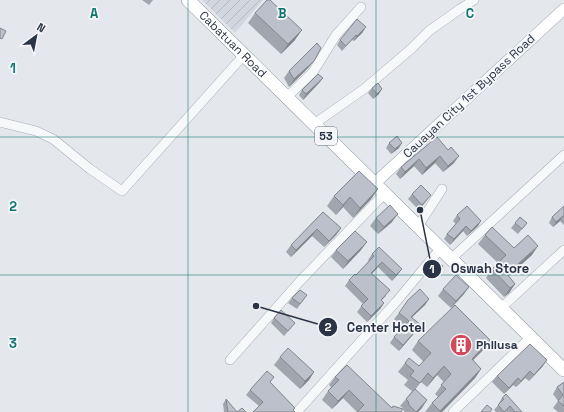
<svg xmlns="http://www.w3.org/2000/svg" width="564" height="412" viewBox="0 0 564 412" font-family="'Space Grotesk',sans-serif">
	<defs>
		<pattern id="industrial-furrows" width="10" height="10" patternUnits="userSpaceOnUse"><rect width="10" height="10" fill="#d2d6de"/><path d="M-1 1l2-2M0 10L10 0M9 11l2-2" fill="none" stroke="#b4b8c0"/></pattern>
	</defs>
	<rect width="100%" height="100%" fill="#e4e7ec"/>
	<polygon fill="url(#industrial-furrows)" points="202,0 263,0 235,33"/>
	<g fill="none" stroke-linecap="round" stroke-linejoin="round">
		<g stroke="#a9aeb7" stroke-width="10">
			<g id="minor">
				<polyline points="287,97 313,72 336,35 361,7"/>
				<polyline points="0,122 36,131 53,139 90,169 122,191 244,55"/>
				<polyline points="314,124 364,89 411,49 429,31 460,9 474,0"/>
				<polyline points="418,226 442,189"/>
				<polyline points="452,258 564,155"/>
				<polyline points="501,308 564,250"/>
				<polyline points="230,360 301,280 385,193"/>
				<polyline points="297,412 396,302 440,249"/>
				<polyline points="453,412 531,337"/>
			</g>
		</g>
		<g stroke="#a3abb8" stroke-width="12">
			<polyline id="major" points="375,183 564,9"/>
		</g>
		<g stroke="#8b94a3" stroke-width="14">
			<g id="highway">
				<path id="s1" d="M188 0 564 370"/>
			</g>
		</g>
		<use href="#minor" stroke="#f7f8fa" stroke-width="9"/>
		<use href="#major" stroke="#fff" stroke-width="11"/>
		<use href="#highway" stroke="#fff" stroke-width="13"/>
	</g>
	<g fill="#a1a5ae">
		<polygon points="142,0 153,0 149,5"/>
		<polygon points="255,13 295,40 281,54 248,23"/>
		<polygon points="366,27 362,33 354,41 352,40 342,51 337,45 340,40"/>
		<polygon points="314,61 308,68 289,87 284,78 289,71"/>
		<polygon points="323,78 319,83 303,100 299,95 302,90"/>
		<polygon points="372,88 379,94 373,99 368,93"/>
		<polygon points="437,137 454,163 443,172 435,163 422,175 414,166 400,179 396,174 401,167"/>
		<polygon points="389,143 399,148 391,154 386,148"/>
		<polygon points="378,189 371,199 353,218 343,207 336,215 327,206 334,196"/>
		<polygon points="412,194 427,200 419,210 408,199"/>
		<polygon points="564,206 564,225 560,221 553,227 549,223 552,217"/>
		<polygon points="323,212 341,228 336,235 324,247 312,236 291,257 286,252 291,245"/>
		<polygon points="457,215 478,226 467,236 463,231 450,245 444,239 447,234 456,224 453,221"/>
		<polygon points="376,218 392,222 378,234 370,226"/>
		<polygon points="515,223 527,223 518,234 511,228"/>
		<polygon points="485,235 514,248 532,255 508,276 515,284 509,293 504,297 486,278 492,269 498,263 478,244"/>
		<polygon points="336,250 361,250 343,269 331,257"/>
		<polygon points="372,254 402,269 398,274 392,281 378,267 372,274 386,296 381,301 384,303 380,309 367,322 357,312 363,304 345,286 349,280 356,275 369,261 368,260"/>
		<polygon points="433,266 439,271 435,276 429,271"/>
		<polygon points="443,289 464,294 451,308 438,296"/>
		<polygon points="307,295 297,309 288,303 292,298"/>
		<polygon points="429,299 425,305 412,317 416,331 399,351 390,343 394,337 404,327 394,319 399,313"/>
		<polygon points="274,318 291,328 284,336 271,323"/>
		<polygon points="490,340 484,349 473,360 481,369 475,378 442,412 425,412 432,403 438,397 435,394 444,382 437,375 427,387 421,382 415,390 422,408 418,412 404,412 403,408 400,406 406,399 412,391 404,385 408,380 398,372 405,363 419,366 424,362 412,350 418,341"/>
		<polygon points="280,357 314,372 309,380 300,389 274,365"/>
		<polygon points="543,366 529,381 525,378 516,387 513,385 504,394 492,382 497,376"/>
		<polygon points="335,377 392,408 403,409 357,412 343,398 332,409 322,400 328,391 331,387 329,385"/>
		<polygon points="564,382 564,412 558,412 553,408 558,401 553,394 557,387"/>
		<polygon points="270,383 295,408 259,406 246,395 250,390"/>
		<polygon points="502,398 522,412 507,412 506,411 506,412 496,412 494,410 500,403 499,403"/>
		<polygon points="226,399 237,412 246,412 224,412 223,404"/>
	</g>
	<g fill="#83868d">
		<polygon points="366,27 362,33 354,41 357,36"/>
		<polygon points="302,30 295,40 281,54 288,44"/>
		<polygon points="314,61 308,68 289,87 294,79"/>
		<polygon points="323,78 319,83 303,100 306,94"/>
		<polygon points="382,89 379,94 373,99 377,94"/>
		<polygon points="402,143 399,148 391,154 395,149"/>
		<polygon points="440,156 435,163 422,175 426,168"/>
		<polygon points="459,156 454,163 443,172 448,166"/>
		<polygon points="419,159 414,166 400,179 405,172"/>
		<polygon points="378,189 371,199 353,218 360,208"/>
		<polygon points="431,195 419,210 422,205"/>
		<polygon points="350,197 343,207 336,215 343,205"/>
		<polygon points="398,214 392,222 378,234 384,227"/>
		<polygon points="563,216 560,221 553,227 556,222"/>
		<polygon points="481,221 478,226 467,236 471,231"/>
		<polygon points="466,226 463,231 450,245 454,239"/>
		<polygon points="341,228 336,235 324,247 329,241"/>
		<polygon points="317,229 312,236 291,257 296,250"/>
		<polygon points="367,242 361,250 343,269 348,261"/>
		<polygon points="538,246 532,255 503,281 507,274"/>
		<polygon points="382,262 378,267 367,279 371,273"/>
		<polygon points="402,269 398,274 392,281 396,275"/>
		<polygon points="515,284 509,293 504,297 510,288"/>
		<polygon points="469,287 464,294 451,308 456,301"/>
		<polygon points="429,299 425,305 408,321 411,317"/>
		<polygon points="384,303 380,309 367,322 371,316"/>
		<polygon points="421,325 416,331 399,351 403,345"/>
		<polygon points="490,340 484,349 465,368 472,359"/>
		<polygon points="547,360 543,366 529,381 534,375"/>
		<polygon points="444,366 437,375 427,387 433,378"/>
		<polygon points="481,369 475,378 442,412 440,412"/>
		<polygon points="530,371 525,378 516,387 521,381"/>
		<polygon points="314,372 309,380 300,389 305,381"/>
		<polygon points="518,378 513,385 504,394 509,388"/>
		<polygon points="349,390 343,398 332,409 338,401"/>
		<polygon points="427,400 422,408 418,412 416,412"/>
	</g>
	<g fill="#bbc0ca" stroke="#83868d">
		<polygon points="267,0 270,0 302,30 288,44 255,13"/>
		<polygon points="357,19 366,27 357,36 356,35 346,46 340,40"/>
		<polygon points="0,28 6,31 2,39 0,38"/>
		<polygon points="317,43 321,48 314,61 294,79 289,71"/>
		<polygon points="318,74 323,78 306,94 302,90"/>
		<polygon points="378,83 382,89 377,94 372,88"/>
		<polygon points="397,136 402,143 395,149 389,143"/>
		<polygon points="437,137 448,150 451,147 459,156 448,166 440,156 426,168 419,159 405,172 401,167"/>
		<polygon points="359,171 378,189 360,208 350,197 343,205 334,196"/>
		<polygon points="421,185 431,195 422,205 412,194"/>
		<polygon points="390,205 398,214 384,227 376,218"/>
		<polygon points="467,206 481,221 471,231 466,226 454,239 447,234 460,219 457,215"/>
		<polygon points="564,206 564,216 563,216 556,222 552,217"/>
		<polygon points="323,212 341,228 329,241 317,229 296,250 291,245"/>
		<polygon points="520,217 527,223 522,229 515,223"/>
		<polygon points="492,227 514,248 528,235 538,246 507,274 515,284 510,288 492,269 506,255 485,235"/>
		<polygon points="355,231 367,242 348,261 336,250"/>
		<polygon points="379,247 402,269 396,275 382,262 371,273 390,290 381,300 384,303 371,316 361,306 368,299 349,280 355,274 356,275 374,256 372,254"/>
		<polygon points="437,261 443,266 439,271 433,266"/>
		<polygon points="456,275 469,287 456,301 443,289"/>
		<polygon points="420,289 429,299 411,317 421,325 403,345 394,337 409,321 399,313 408,300"/>
		<polygon points="300,290 307,295 300,304 292,298"/>
		<polygon points="455,305 490,340 472,359 481,369 440,411 432,403 446,389 441,385 451,374 444,366 433,378 428,373 420,383 410,376 414,371 405,363 409,358 419,366 431,353 418,341"/>
		<polygon points="281,310 295,323 288,331 274,318"/>
		<polygon points="530,344 547,360 534,375 530,371 521,381 518,378 509,388 497,376"/>
		<polygon points="288,348 314,372 305,381 280,357"/>
		<polygon points="347,365 392,408 393,406 403,409 401,412 357,412 364,405 349,390 338,401 328,391 339,380 335,377"/>
		<polygon points="267,371 274,377 270,382 295,408 293,410 295,412 253,412 263,402 250,390"/>
		<polygon points="564,382 564,406 558,401 563,395 557,387"/>
		<polygon points="415,389 427,400 416,412 409,405 408,401 406,399"/>
		<polygon points="506,394 522,412 515,412 510,406 504,412 498,405 504,399 502,398"/>
		<polygon points="226,399 237,412 242,408 246,412 228,412"/>
		<polygon points="487,405 492,409 490,412 481,412"/>
	</g>
	<path fill="none" stroke="#0f766e" stroke-width="1" stroke-opacity="0.55" d="M188 0V412M376 0V412M0 137H564M0 275H564"/>
	<defs>
		<g id="building-disc" transform="scale(1.15)"><circle r="9.5" fill="#d1495b" stroke="#f4f6f9"/><path d="M-4-6H4V6H1V3H-1V6H-4ZM-2.5-4.3h1.7v1.8h-1.7ZM.8-4.3h1.7v1.8H.8ZM-2.5-1h1.7V.8h-1.7ZM.8-1h1.7V.8H.8Z" fill="#fff"/></g>
	</defs>
	<g fill-rule="evenodd">
		<use href="#building-disc" x="461" y="345"/>
	</g>
	<g text-anchor="middle" dominant-baseline="central" stroke-width="3.5" stroke-linejoin="round" paint-order="stroke">
		<rect fill="#f4f6f9" stroke="#676e7b" stroke-width="1" x="315" y="127" width="22" height="18" rx="3"/>
		<g font-size="11" font-weight="bold" fill="#2b3445">
			<text x="326" y="136">53</text>
		</g>
		<g font-size="12" fill="#2b3445" stroke="#f4f6f9">
			<text stroke="none"><textPath href="#s1" startOffset="63">Cabatuan Road</textPath></text>
			<text transform="translate(469 96) rotate(-43)">Cauayan City 1st Bypass Road</text>
		</g>
		<g font-size="12" font-weight="bold" fill="#2b3445" stroke="#f4f6f9" text-anchor="start">
			<text x="476" y="345">Philusa</text>
		</g>
	</g>
	<g font-size="13" text-anchor="middle" font-weight="bold" fill="#0f766e" stroke="#f4f6f9" stroke-width="3.5" stroke-linejoin="round" paint-order="stroke">
		<text x="94" y="18">A</text>
		<text x="282" y="18">B</text>
		<text x="470" y="18">C</text>
		<text x="13" y="73">1</text>
		<text x="13" y="211">2</text>
		<text x="13" y="348">3</text>
	</g>
	<path fill="none" stroke="#2b3445" stroke-width="1.5" d="M420 210L432 269M256 306L328 327"/>
	<g fill="#2b3445" stroke="#f4f6f9" stroke-width="1.5">
		<circle cx="420" cy="210" r="4"/>
		<circle cx="256" cy="306" r="4"/>
		<circle cx="432" cy="269" r="10"/>
		<circle cx="328" cy="327" r="10"/>
	</g>
	<g font-size="12" text-anchor="middle" font-weight="bold" fill="#fff">
		<text x="432" y="273">1</text>
		<text x="328" y="331">2</text>
	</g>
	<g font-size="13" text-anchor="middle" font-weight="bold" fill="#2b3445" stroke="#f4f6f9" stroke-width="3.5" stroke-linejoin="round" paint-order="stroke">
		<text x="490" y="273">Oswah Store</text>
		<text x="386" y="332">Center Hotel</text>
	</g>
	<g transform="translate(36 36) rotate(32)" stroke="#f4f6f9" stroke-width="3" paint-order="stroke">
	<path d="M0-3L7 15L0 10L-7 15Z" fill="#2b3445"/>
	<text y="-6" font-size="11" font-weight="bold" text-anchor="middle" fill="#2b3445">N</text>
	</g>
</svg>
